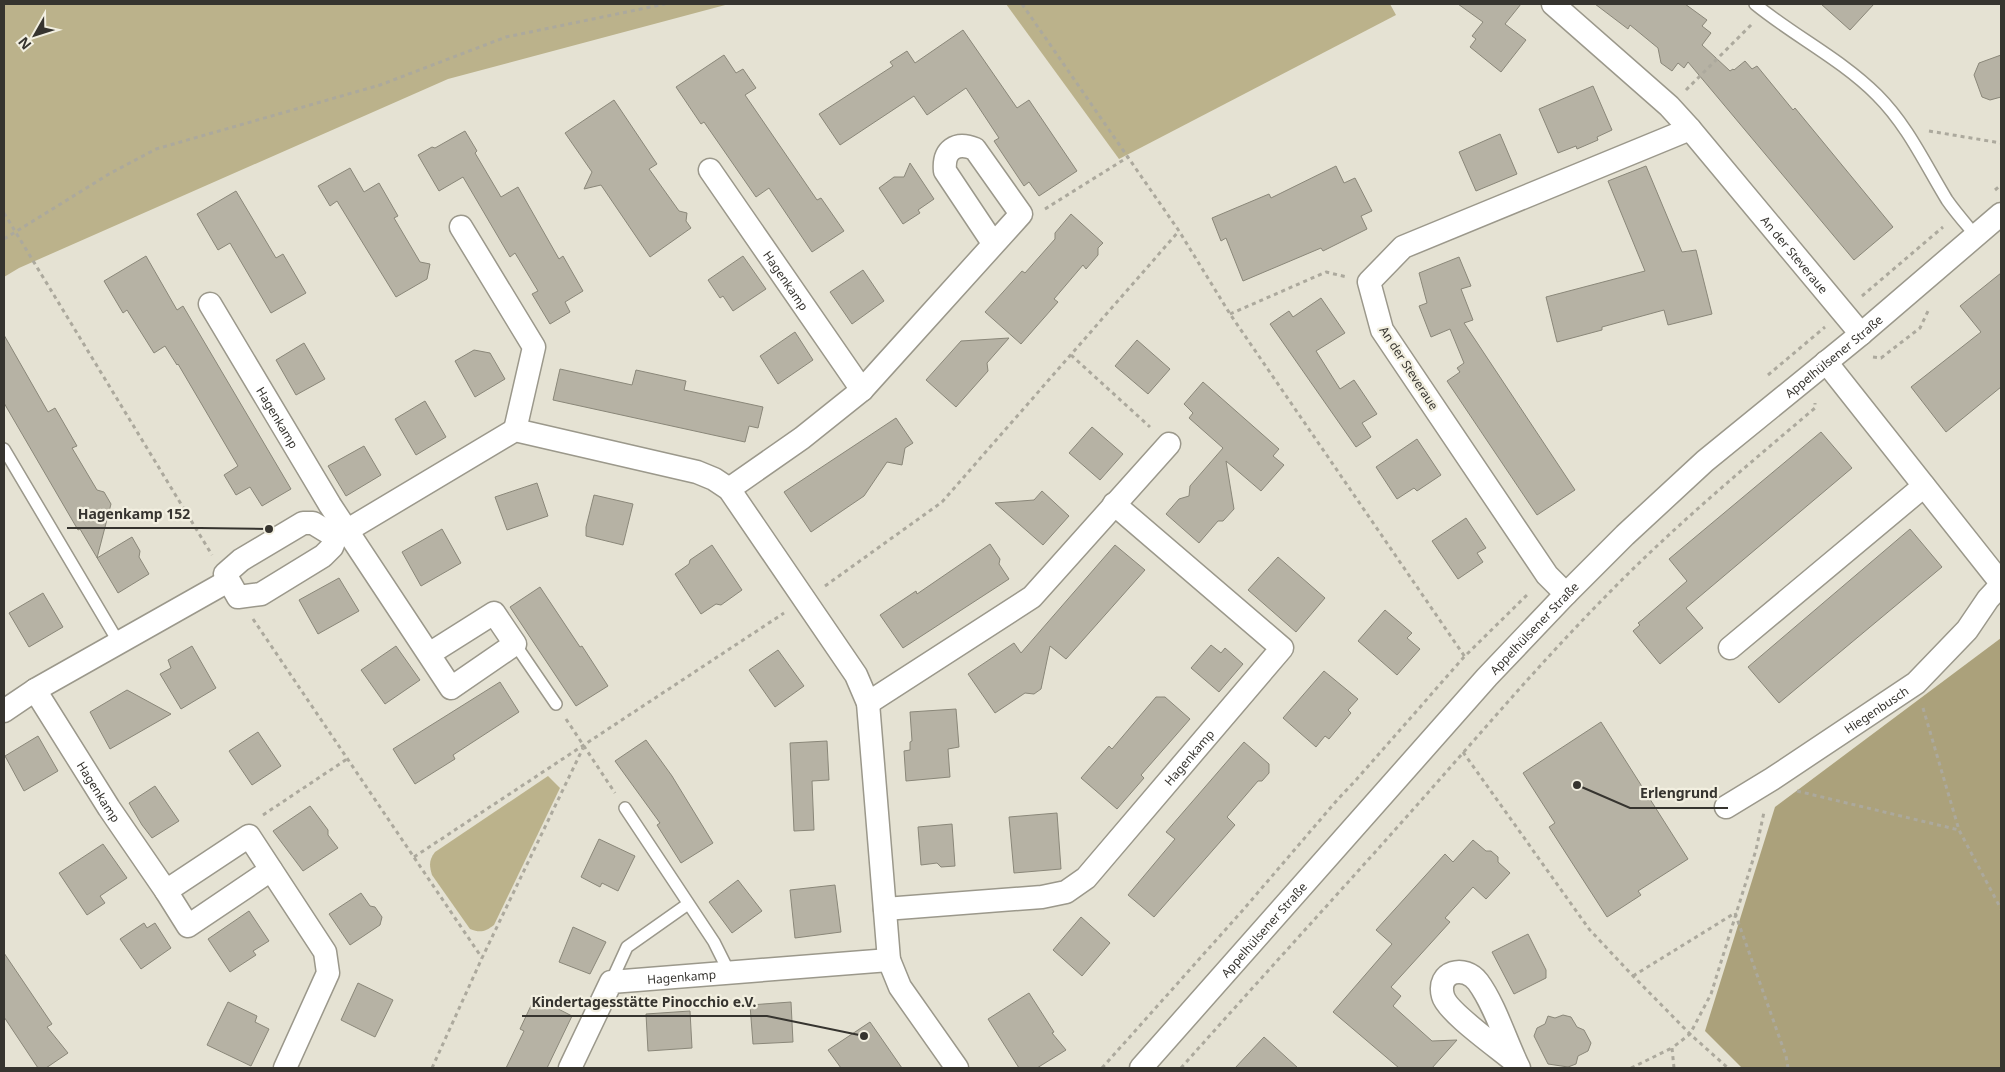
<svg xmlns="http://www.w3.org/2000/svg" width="2005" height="1072" viewBox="0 0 2005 1072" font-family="'Noto Sans',sans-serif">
	<rect width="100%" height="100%" fill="#e5e2d3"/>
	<g fill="#bbb28b">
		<polygon points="4,4 729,4 448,79 19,268 4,277"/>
		<polygon points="1006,4 1390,4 1396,15 1119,159"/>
		<path d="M548 776 560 788 494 925C485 932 480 933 470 929L432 875C429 865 429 860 435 852Z"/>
	</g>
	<polygon fill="#aba17b" points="2001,638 2001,1068 1742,1068 1705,1031 1775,807"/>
	<g fill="#b6b2a4" stroke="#8a8779">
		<polygon points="1458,4 1521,4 1505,24 1526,40 1501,72 1470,47 1476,39 1472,36 1483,22"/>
		<polygon points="1595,4 1685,4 1707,20 1702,26 1711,33 1702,45 1730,71 1733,69 1734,70 1745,61 1752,69 1757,66 1793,110 1795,108 1893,227 1854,260 1688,62 1684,68 1678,63 1672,71 1661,63 1658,48 1630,25 1628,29"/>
		<polygon points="1821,4 1874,4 1850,30"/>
		<polygon points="963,30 1017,108 1029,100 1077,171 1039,196 1029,182 1024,186 994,141 999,138 966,88 927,115 914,96 840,145 819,114 893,66 890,62 907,51 915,63"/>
		<polygon points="724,55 736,73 743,69 756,88 745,95 817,200 821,198 844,231 812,252 769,188 756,197 704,122 701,124 676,87"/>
		<polygon points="2001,55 2001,97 1990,100 1982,97 1974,75 1979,63"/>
		<polygon points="1593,86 1612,130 1597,137 1598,140 1577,149 1576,146 1558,153 1539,109"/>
		<polygon points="614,100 657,164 649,169 679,211 687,213 686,221 691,228 650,257 601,185 584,189 592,172 565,133"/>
		<polygon points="465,131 477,151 475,153 501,197 518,187 559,259 563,256 583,291 565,302 570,312 550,324 532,294 538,291 515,253 510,257 463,177 439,191 418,155 432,147 435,148"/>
		<polygon points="1500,134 1517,174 1476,191 1459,152"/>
		<polygon points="910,163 934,199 918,210 920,213 903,224 879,188 894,177 904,177"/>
		<polygon points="1336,166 1344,183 1355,178 1372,211 1361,216 1367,229 1323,251 1321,248 1243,281 1226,238 1221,241 1212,218 1269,194 1271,198"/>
		<polygon points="1646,166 1682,252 1696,250 1712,314 1668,325 1664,310 1602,327 1602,330 1557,342 1546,297 1645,271 1608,181"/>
		<polygon points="350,168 364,192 379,183 398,216 394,218 420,262 430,264 427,279 396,297 337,201 330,206 318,186"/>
		<polygon points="236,191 276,258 283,254 306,293 271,313 230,243 218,250 197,214"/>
		<polygon points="1071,214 1103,243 1098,248 1098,255 1086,269 1083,265 1054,299 1058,302 1021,344 985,312 1022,271 1025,273 1055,239 1055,233"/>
		<polygon points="146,256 177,310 183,306 291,489 262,506 250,487 236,495 224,475 238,466 178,364 177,365 165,346 154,353 127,310 123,313 104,281"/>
		<polygon points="743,256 766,289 733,311 723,296 720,298 708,280"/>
		<polygon points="1459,257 1471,286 1461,289 1473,320 1464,323 1575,490 1537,515 1447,381 1460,372 1457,368 1464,363 1450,329 1431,337 1419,306 1427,303 1419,273"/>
		<polygon points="863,270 884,301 852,324 830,292"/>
		<polygon points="2001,273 2001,387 1946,432 1911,387 1981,332 1960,306"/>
		<polygon points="1321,298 1345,333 1316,351 1340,389 1354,380 1377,414 1362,423 1371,437 1356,447 1270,324 1289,311 1293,317"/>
		<polygon points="795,332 813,360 778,384 760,356"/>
		<polygon points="4,335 48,412 55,408 77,446 72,448 97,490 104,492 111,504 97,558 132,537 140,551 139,557 149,574 118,593 80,529 78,530 4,403"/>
		<polygon points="1009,338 987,363 988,371 956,407 926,380 961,341"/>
		<polygon points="1137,340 1170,369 1148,394 1115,366"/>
		<polygon points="304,343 325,379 296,395 276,360"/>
		<polygon points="474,350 490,353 505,379 475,397 455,361"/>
		<polygon points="560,369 632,385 636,370 686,381 684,390 763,407 758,428 749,426 745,442 553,400"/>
		<polygon points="1203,382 1279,449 1273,456 1284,465 1261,491 1226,461 1234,509 1223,521 1218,521 1199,543 1166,514 1179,499 1189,496 1190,486 1223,448 1189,418 1193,413 1184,404"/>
		<polygon points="425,401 446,437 416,455 395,419"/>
		<polygon points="896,418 913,443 905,448 902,465 887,462 864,496 811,532 784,492"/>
		<polygon points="1092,427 1123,454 1100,480 1069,453"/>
		<polygon points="1821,432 1852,468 1686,608 1703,628 1660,664 1633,631 1640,625 1638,623 1642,620 1687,581 1669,559"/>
		<polygon points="1417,439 1441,475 1417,491 1414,488 1397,499 1376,467"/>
		<polygon points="364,446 381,475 346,496 328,466"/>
		<polygon points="537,483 548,516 507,530 495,497"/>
		<polygon points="1042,491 1069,516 1043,545 995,503 1034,500"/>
		<polygon points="594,495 633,504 623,545 586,536 586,527"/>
		<polygon points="1466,518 1486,548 1477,553 1483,562 1458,579 1432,541"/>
		<polygon points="442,529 461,563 421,586 402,552"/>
		<polygon points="1910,529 1942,567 1779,703 1748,667"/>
		<polygon points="990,544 1000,559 999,564 1009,579 903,648 880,615 916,591 917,594"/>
		<polygon points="712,545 742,590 721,605 716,604 701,614 675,574 689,564 690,560"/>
		<polygon points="1115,545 1145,570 1066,659 1050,646 1041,689 1034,694 1025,693 995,713 968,674 1014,643 1021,653"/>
		<polygon points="1278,557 1325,598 1296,632 1248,590"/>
		<polygon points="339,578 359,611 318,634 299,600"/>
		<polygon points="540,587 580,647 582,646 608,686 576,706 510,607"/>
		<polygon points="43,593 63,627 29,647 9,613"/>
		<polygon points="1385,610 1412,633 1407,638 1420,649 1397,675 1358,641"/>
		<polygon points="1211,645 1221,653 1225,648 1243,664 1219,692 1191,668"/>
		<polygon points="192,646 216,688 181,709 160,674 171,668 168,660"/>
		<polygon points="396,646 420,680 385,704 361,670"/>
		<polygon points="778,650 804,686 775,707 749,670"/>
		<polygon points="1324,671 1358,699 1348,710 1351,713 1329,739 1325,736 1316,747 1283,718"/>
		<polygon points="500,682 519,712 453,755 455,759 415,784 393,749"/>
		<polygon points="127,690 171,714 110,749 90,712"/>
		<polygon points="1156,697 1165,697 1190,719 1141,775 1144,778 1117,809 1081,778 1109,746 1112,749"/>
		<polygon points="956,709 959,747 948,749 950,777 906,781 904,751 910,750 910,742 912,741 910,712"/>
		<polygon points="1601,722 1688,859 1638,891 1641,895 1607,917 1549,827 1555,823 1523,773"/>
		<polygon points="258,732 281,766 252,785 229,751"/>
		<polygon points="38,736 58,771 24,791 5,756"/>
		<polygon points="646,740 672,776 713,843 681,863 657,825 660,823 615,761"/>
		<polygon points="827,741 829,780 812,781 814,830 794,831 790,743"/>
		<polygon points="1244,742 1269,764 1269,773 1262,781 1258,781 1227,817 1235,825 1154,917 1128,895 1175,839 1166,832"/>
		<polygon points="155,786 179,821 152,838 142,825 129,803"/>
		<polygon points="310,806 328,830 328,835 338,848 303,871 273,831"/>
		<polygon points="1057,813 1061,869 1014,873 1009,817"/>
		<polygon points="952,824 955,866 941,867 937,863 921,865 918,827"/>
		<polygon points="599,839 635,856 618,891 602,883 600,887 581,877"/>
		<polygon points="1473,840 1486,851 1491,851 1498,857 1498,862 1510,873 1486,899 1473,887 1445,918 1450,922 1391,987 1401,996 1393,1006 1432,1041 1457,1040 1432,1068 1399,1068 1333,1012 1392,944 1376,930 1445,854 1453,862"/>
		<polygon points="103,844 127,878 100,896 105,903 87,915 59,873"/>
		<polygon points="738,880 762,911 732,933 709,902"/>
		<polygon points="835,885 841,932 795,938 790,890"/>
		<polygon points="361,893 370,906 375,907 382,917 380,925 350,945 329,914"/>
		<polygon points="249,911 269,941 253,951 256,955 230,972 208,939"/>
		<polygon points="1081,917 1110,943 1082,976 1053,950"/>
		<polygon points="144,923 147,928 155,923 171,948 141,969 120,939"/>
		<polygon points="573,927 606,942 590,974 559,962"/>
		<polygon points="1528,934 1546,970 1546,978 1514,994 1492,952"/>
		<polygon points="4,953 52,1024 47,1027 68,1053 46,1068 38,1068 4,1017"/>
		<polygon points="358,983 393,1000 375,1037 341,1020"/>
		<polygon points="1029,993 1054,1032 1052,1033 1066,1050 1037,1068 1019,1068 988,1019"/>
		<polygon points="535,997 572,1016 547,1068 506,1068 524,1031 520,1029"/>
		<polygon points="228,1002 257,1016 255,1022 269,1029 251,1066 207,1045"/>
		<polygon points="791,1002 793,1042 753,1044 750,1005"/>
		<polygon points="690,1011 692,1048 648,1051 646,1014"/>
		<polygon points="1563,1015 1571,1017 1577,1027 1584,1030 1591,1043 1588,1051 1578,1056 1576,1064 1568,1067 1548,1064 1534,1036 1537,1028 1545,1024 1548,1016 1555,1018"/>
		<polygon points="870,1022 902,1068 841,1068 828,1050"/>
		<polygon points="1264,1037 1298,1068 1235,1068"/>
	</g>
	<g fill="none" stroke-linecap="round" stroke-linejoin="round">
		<g stroke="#9b988b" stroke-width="14">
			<g id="service">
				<path d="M1755 4C1794 36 1841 59 1877 95 1908 126 1925 164 1947 200 1956 213 1966 224 1976 236"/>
				<polyline points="4,449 119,643"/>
				<polyline points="515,644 556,704"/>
				<polyline points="625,808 714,942 729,972"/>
				<polyline points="611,982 627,947 688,904"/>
			</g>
		</g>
		<g stroke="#9b988b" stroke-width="25">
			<g id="minor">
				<path id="s1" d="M1553 4 1669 106 1690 129 1861 334"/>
				<path id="s2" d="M710 170 862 390"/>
				<polyline points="461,227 534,347 515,430"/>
				<path id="s3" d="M210 304 330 505 451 688 515 644 494 613 429 654"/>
				<polyline points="1826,362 2001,583"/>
				<path d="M729 489 802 438 862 390 1021 214 975 149C956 141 943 150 945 171L993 243"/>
				<polyline points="336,537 313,523 303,523 241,560 225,574 238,597 261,594 323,556 332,547 336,537 515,430 697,472 714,479 729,489 856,675 868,703 889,960 900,987 957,1068"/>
				<polyline points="1566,594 1547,575 1382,330 1369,282 1403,247 1690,129"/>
				<polyline points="1730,648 1924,486"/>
				<path id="s4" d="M35 690 109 808 166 891 249 836 325 952 328 973 285 1068"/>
				<polyline points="868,703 1032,597 1169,444"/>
				<polyline points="4,711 35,690 228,581"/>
				<path id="s5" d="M1726 807 1772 779 1916 683 1967 630 1988 599 2001 585"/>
				<polyline points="166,891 188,926 271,870"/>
				<path id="s6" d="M885 909 1042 897 1066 892 1086 878 1282 648 1114 504"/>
				<path d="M1515 1062C1500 1049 1447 1012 1443 996 1436 971 1465 964 1478 982 1495 1005 1506 1042 1519 1068"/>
				<path id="s7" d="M570 1068 611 982 889 960"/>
				<path id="s8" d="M1141 1068 1487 677 1566 594 1625 535 1705 461 1861 334 2001 214"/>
			</g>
		</g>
		<g stroke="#aca99d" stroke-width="3" stroke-dasharray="4 4" stroke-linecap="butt">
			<polyline points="1022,4 1179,231 1230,314 1465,657"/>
			<polyline points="1686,90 1752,24"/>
			<polyline points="1929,131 2001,143"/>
			<polyline points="1995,190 2001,185"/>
			<polyline points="1045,209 1128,157"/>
			<polyline points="4,213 212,555"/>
			<polyline points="4,239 109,174 156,149 380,85 506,37 665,4"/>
			<polyline points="1862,296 1943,227"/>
			<polyline points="1230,314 1326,272 1347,277"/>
			<polyline points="1071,355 1150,427"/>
			<polyline points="1873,357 1881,358 1920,328 1928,311"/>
			<polyline points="1768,375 1825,327"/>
			<polyline points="825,586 942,502 1179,231"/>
			<polyline points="253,619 482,958"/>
			<polyline points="1923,708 1959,830 2001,909"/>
			<polyline points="566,719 615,793"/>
			<polyline points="1463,752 1589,929 1633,976 1690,1034 1728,1068"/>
			<polyline points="1797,791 1959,830"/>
			<polyline points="263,815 347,759"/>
			<polyline points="414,857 784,613"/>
			<polyline points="1633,976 1735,913 1786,1056 1788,1068"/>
			<polyline points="432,1068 482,958 583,748"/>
			<polyline points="1102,1068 1243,910 1338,799 1356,780 1464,657 1529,593"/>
			<path d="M1181 1068C1259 980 1339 893 1418 804 1480 734 1540 663 1606 596 1671 529 1743 469 1815 408V403"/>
			<polyline points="1631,1068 1672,1048"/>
			<polyline points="1674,1068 1672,1048 1690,1034 1711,994 1756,850 1764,812"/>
		</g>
		<use href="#service" stroke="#fff" stroke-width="11"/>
		<use href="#minor" stroke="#fff" stroke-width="22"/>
	</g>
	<g text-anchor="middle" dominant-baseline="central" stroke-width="4.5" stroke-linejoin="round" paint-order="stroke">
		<g font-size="12" fill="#36342f" stroke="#f2efe0">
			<text stroke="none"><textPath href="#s1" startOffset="349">An der Steveraue</textPath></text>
			<text stroke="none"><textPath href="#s2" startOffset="134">Hagenkamp</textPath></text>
			<text stroke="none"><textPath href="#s8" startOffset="995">Appelhülsener Straße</textPath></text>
			<text transform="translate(1409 368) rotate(57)">An der Steveraue</text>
			<text stroke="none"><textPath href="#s3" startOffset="132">Hagenkamp</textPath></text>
			<text stroke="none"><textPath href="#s8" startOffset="590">Appelhülsener Straße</textPath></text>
			<text stroke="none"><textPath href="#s5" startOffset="179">Hiegenbusch</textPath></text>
			<text stroke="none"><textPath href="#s6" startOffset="365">Hagenkamp</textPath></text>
			<text stroke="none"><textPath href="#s4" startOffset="120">Hagenkamp</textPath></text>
			<text stroke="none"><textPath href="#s8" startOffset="185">Appelhülsener Straße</textPath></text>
			<text stroke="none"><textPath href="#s7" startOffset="166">Hagenkamp</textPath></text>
		</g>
	</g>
	<path fill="none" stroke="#36342f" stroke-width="2" d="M269 529L200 528H67M1577 785L1630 808H1728M864 1036L767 1016H522"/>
	<g fill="#36342f" stroke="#f2efe0" stroke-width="2">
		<circle cx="269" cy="529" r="5"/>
		<circle cx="1577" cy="785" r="5"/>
		<circle cx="864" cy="1036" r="5"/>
	</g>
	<g font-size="14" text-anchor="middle" font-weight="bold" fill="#36342f" stroke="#f2efe0" stroke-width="4.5" stroke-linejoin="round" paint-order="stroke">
		<text x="134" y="519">Hagenkamp 152</text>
		<text x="1679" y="798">Erlengrund</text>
		<text x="644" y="1007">Kindertagesstätte Pinocchio e.V.</text>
	</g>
	<rect width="2005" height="1072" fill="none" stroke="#36342f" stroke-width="10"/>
	<g transform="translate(35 35) rotate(231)" stroke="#f2efe0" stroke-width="4" paint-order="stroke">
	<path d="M0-4L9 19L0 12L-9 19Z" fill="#36342f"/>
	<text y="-8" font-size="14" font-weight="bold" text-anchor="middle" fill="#36342f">N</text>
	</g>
</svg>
